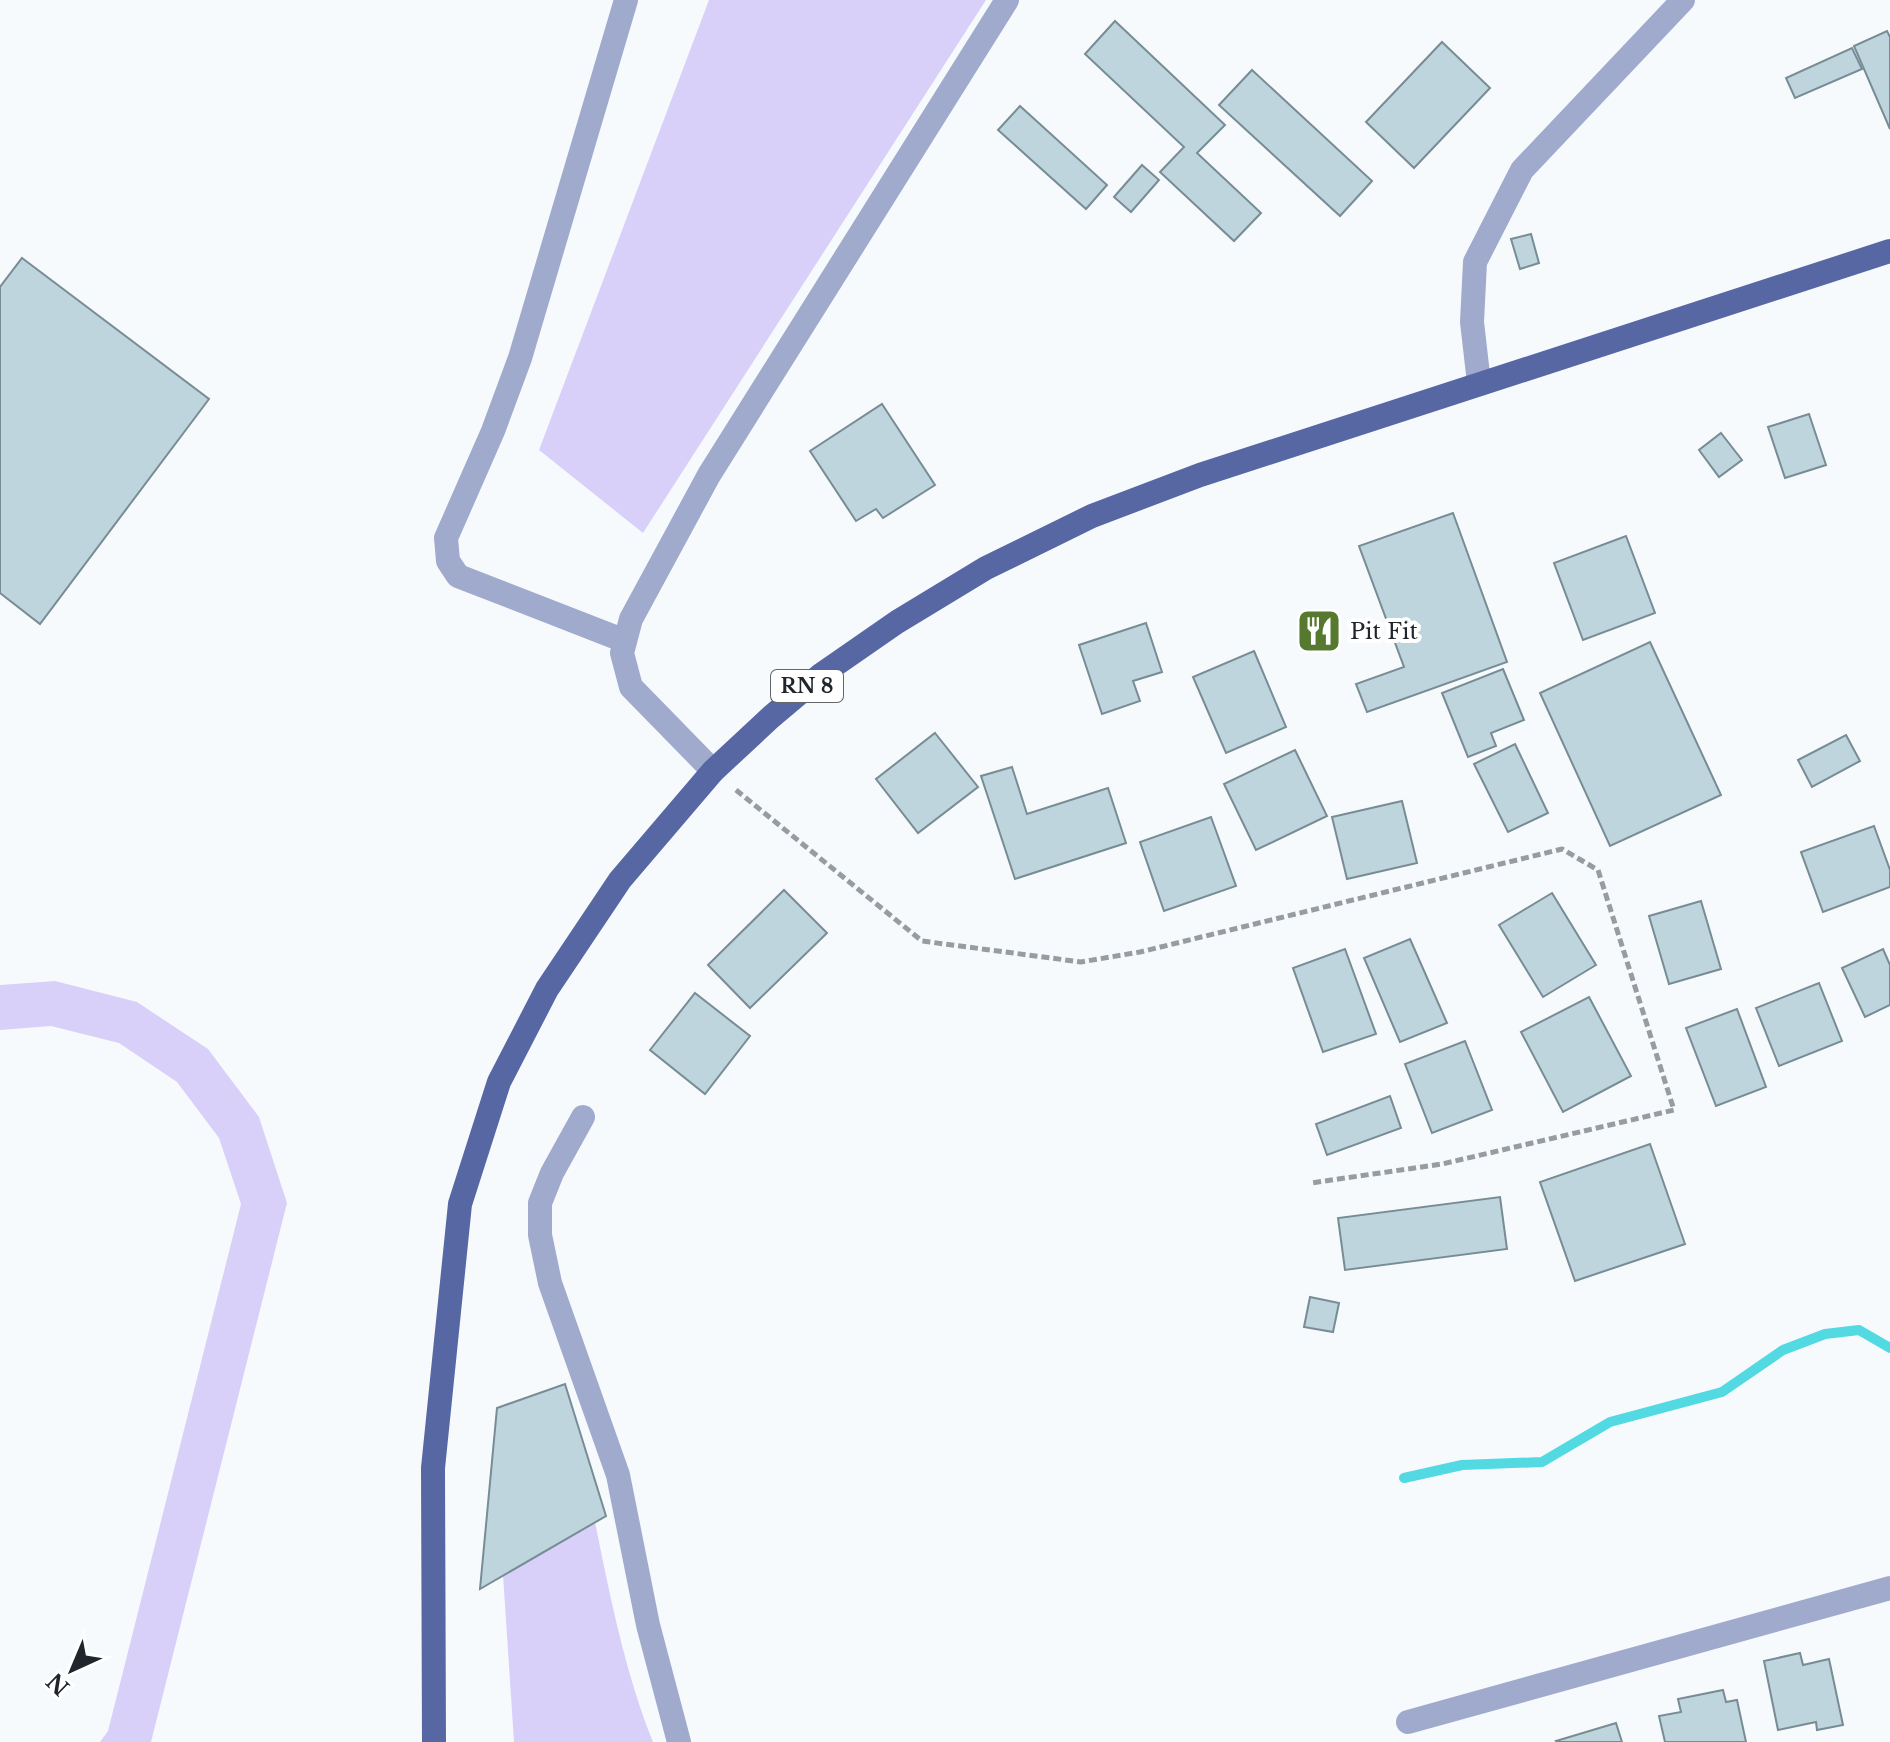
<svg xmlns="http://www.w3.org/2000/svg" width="1890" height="1742" viewBox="0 0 1890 1742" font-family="'Libre Baskerville',serif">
	<rect width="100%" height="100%" fill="#f7fafd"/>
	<g fill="#d9d0fa">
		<polygon points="709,0 986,0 643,533 539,450"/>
		<polygon points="55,981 137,1002 208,1049 259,1117 287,1203 151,1742 100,1742 108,1731 241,1204 219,1138 177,1082 119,1043 51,1026 0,1030 0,985"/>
		<path d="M595 1522C610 1596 625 1672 653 1742H514L503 1575Z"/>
	</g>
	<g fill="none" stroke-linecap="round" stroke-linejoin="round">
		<polyline stroke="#52d9e1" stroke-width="10" points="1404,1478 1462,1465 1542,1462 1610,1422 1722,1392 1783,1350 1825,1334 1859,1330 1890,1348"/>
	</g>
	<g fill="#bed5de" stroke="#778c94" stroke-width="2">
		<polygon points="1115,21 1225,125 1197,153 1261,213 1234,241 1160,172 1184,147 1085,54"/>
		<polygon points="1887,31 1890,37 1890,129 1854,46"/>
		<polygon points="1442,42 1490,88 1414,168 1366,122"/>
		<polygon points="1852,48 1862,69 1795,98 1786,78"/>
		<polygon points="1252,70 1372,181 1340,216 1219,105"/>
		<polygon points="1020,106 1107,185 1086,209 998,130"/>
		<polygon points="1142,165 1159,180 1131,212 1114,197"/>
		<polygon points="1531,234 1539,263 1520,269 1511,239"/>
		<polygon points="22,258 209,399 40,624 0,593 0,287"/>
		<polygon points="882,404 935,485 883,518 876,509 856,521 810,451"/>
		<polygon points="1809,414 1826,465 1785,478 1768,427"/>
		<polygon points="1721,433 1742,460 1719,477 1699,450"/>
		<polygon points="1453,513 1507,662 1367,712 1356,684 1404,667 1359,546"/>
		<polygon points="1626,536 1655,613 1583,640 1554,563"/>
		<polygon points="1146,623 1162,672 1133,681 1140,701 1102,714 1079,645"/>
		<polygon points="1650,642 1721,795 1610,846 1540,693"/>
		<polygon points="1254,651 1286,727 1226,753 1193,677"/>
		<polygon points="1503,669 1524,720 1491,733 1496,746 1468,757 1442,693"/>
		<polygon points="935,733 978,787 918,833 876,779"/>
		<polygon points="1846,735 1860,761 1812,787 1798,760"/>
		<polygon points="1515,744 1548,813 1508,832 1474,764"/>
		<polygon points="1295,750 1327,816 1256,850 1224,784"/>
		<polygon points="1012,767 1027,814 1108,788 1126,843 1015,879 981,776"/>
		<polygon points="1402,801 1417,863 1347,879 1332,817"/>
		<polygon points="1211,817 1236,886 1164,911 1140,842"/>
		<polygon points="1874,826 1890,870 1890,887 1823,912 1801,852"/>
		<polygon points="784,890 827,933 750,1008 708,965"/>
		<polygon points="1552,893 1596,965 1543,997 1499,925"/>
		<polygon points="1701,901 1721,969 1669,984 1649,916"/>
		<polygon points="1410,939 1447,1023 1400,1042 1364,958"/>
		<polygon points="1345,949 1376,1034 1323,1052 1293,968"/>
		<polygon points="1883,949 1890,965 1890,1005 1865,1017 1842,968"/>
		<polygon points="1819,983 1842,1041 1779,1066 1756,1008"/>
		<polygon points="695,993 750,1036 705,1094 650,1050"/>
		<polygon points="1589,997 1631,1076 1563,1112 1521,1032"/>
		<polygon points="1737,1009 1766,1087 1716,1106 1686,1028"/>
		<polygon points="1465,1041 1492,1110 1432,1133 1405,1064"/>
		<polygon points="1390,1096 1401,1128 1327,1155 1316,1124"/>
		<polygon points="1650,1144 1685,1244 1575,1281 1540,1182"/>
		<polygon points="1500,1197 1507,1249 1345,1270 1338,1218"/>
		<polygon points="1310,1297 1339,1303 1333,1332 1304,1327"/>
		<polygon points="565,1384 606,1516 480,1589 497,1408"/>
		<polygon points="1800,1653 1803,1665 1829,1659 1843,1725 1817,1730 1816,1722 1778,1730 1764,1661"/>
		<polygon points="1723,1690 1726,1702 1737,1700 1746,1742 1665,1742 1659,1716 1681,1712 1678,1699"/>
		<polygon points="1616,1723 1622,1742 1557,1742 1556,1741"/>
	</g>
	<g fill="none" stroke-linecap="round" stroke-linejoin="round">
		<polyline stroke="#979ca0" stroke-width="5" stroke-dasharray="8 4" stroke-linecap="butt" points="736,790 922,941 1081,962 1140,952 1562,849 1598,870 1674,1110 1442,1164 1311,1183"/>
		<g stroke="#9faacd" stroke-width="24">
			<polyline points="1479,383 1472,322 1475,262 1522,170 1683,0"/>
			<polyline points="625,641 458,576 448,561 446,538 493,431 520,358 626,0"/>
			<polyline points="713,771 631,687 622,653 631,619 709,475 1007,0"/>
			<polyline points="583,1117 552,1173 540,1203 540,1235 550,1283 618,1475 648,1625 679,1742"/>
			<polyline points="1408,1722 1890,1588"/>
		</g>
		<polyline stroke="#5767a4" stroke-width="24" points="434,1742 433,1468 460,1204 499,1082 547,989 620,880 713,771 771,717 822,674 897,622 986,568 1092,516 1200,475 1890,251"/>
	</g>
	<defs>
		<g id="restaurant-square" transform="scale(2.3)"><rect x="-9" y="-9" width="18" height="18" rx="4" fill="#57782f" stroke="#fff"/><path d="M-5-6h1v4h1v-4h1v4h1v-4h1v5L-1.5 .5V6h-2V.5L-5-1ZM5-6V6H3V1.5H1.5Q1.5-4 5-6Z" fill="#fff"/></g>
	</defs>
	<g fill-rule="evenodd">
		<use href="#restaurant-square" x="1319" y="631"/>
	</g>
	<g text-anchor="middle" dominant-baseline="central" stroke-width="8" stroke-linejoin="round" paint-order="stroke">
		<rect fill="#fff" stroke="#63676b" stroke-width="2" x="771" y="670" width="72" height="32" rx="6"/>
		<g font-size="20" font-weight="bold" fill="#20262b">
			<text x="807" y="686">RN 8</text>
		</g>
		<g font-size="22" fill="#20262b" stroke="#fff" text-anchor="start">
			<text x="1350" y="631">Pit Fit</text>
		</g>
	</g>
	<g transform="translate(72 1670) rotate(224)" stroke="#ffffff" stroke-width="6" paint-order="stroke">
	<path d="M0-6L14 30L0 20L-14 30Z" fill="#20262b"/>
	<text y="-12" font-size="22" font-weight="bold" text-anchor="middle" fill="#20262b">N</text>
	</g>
</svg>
